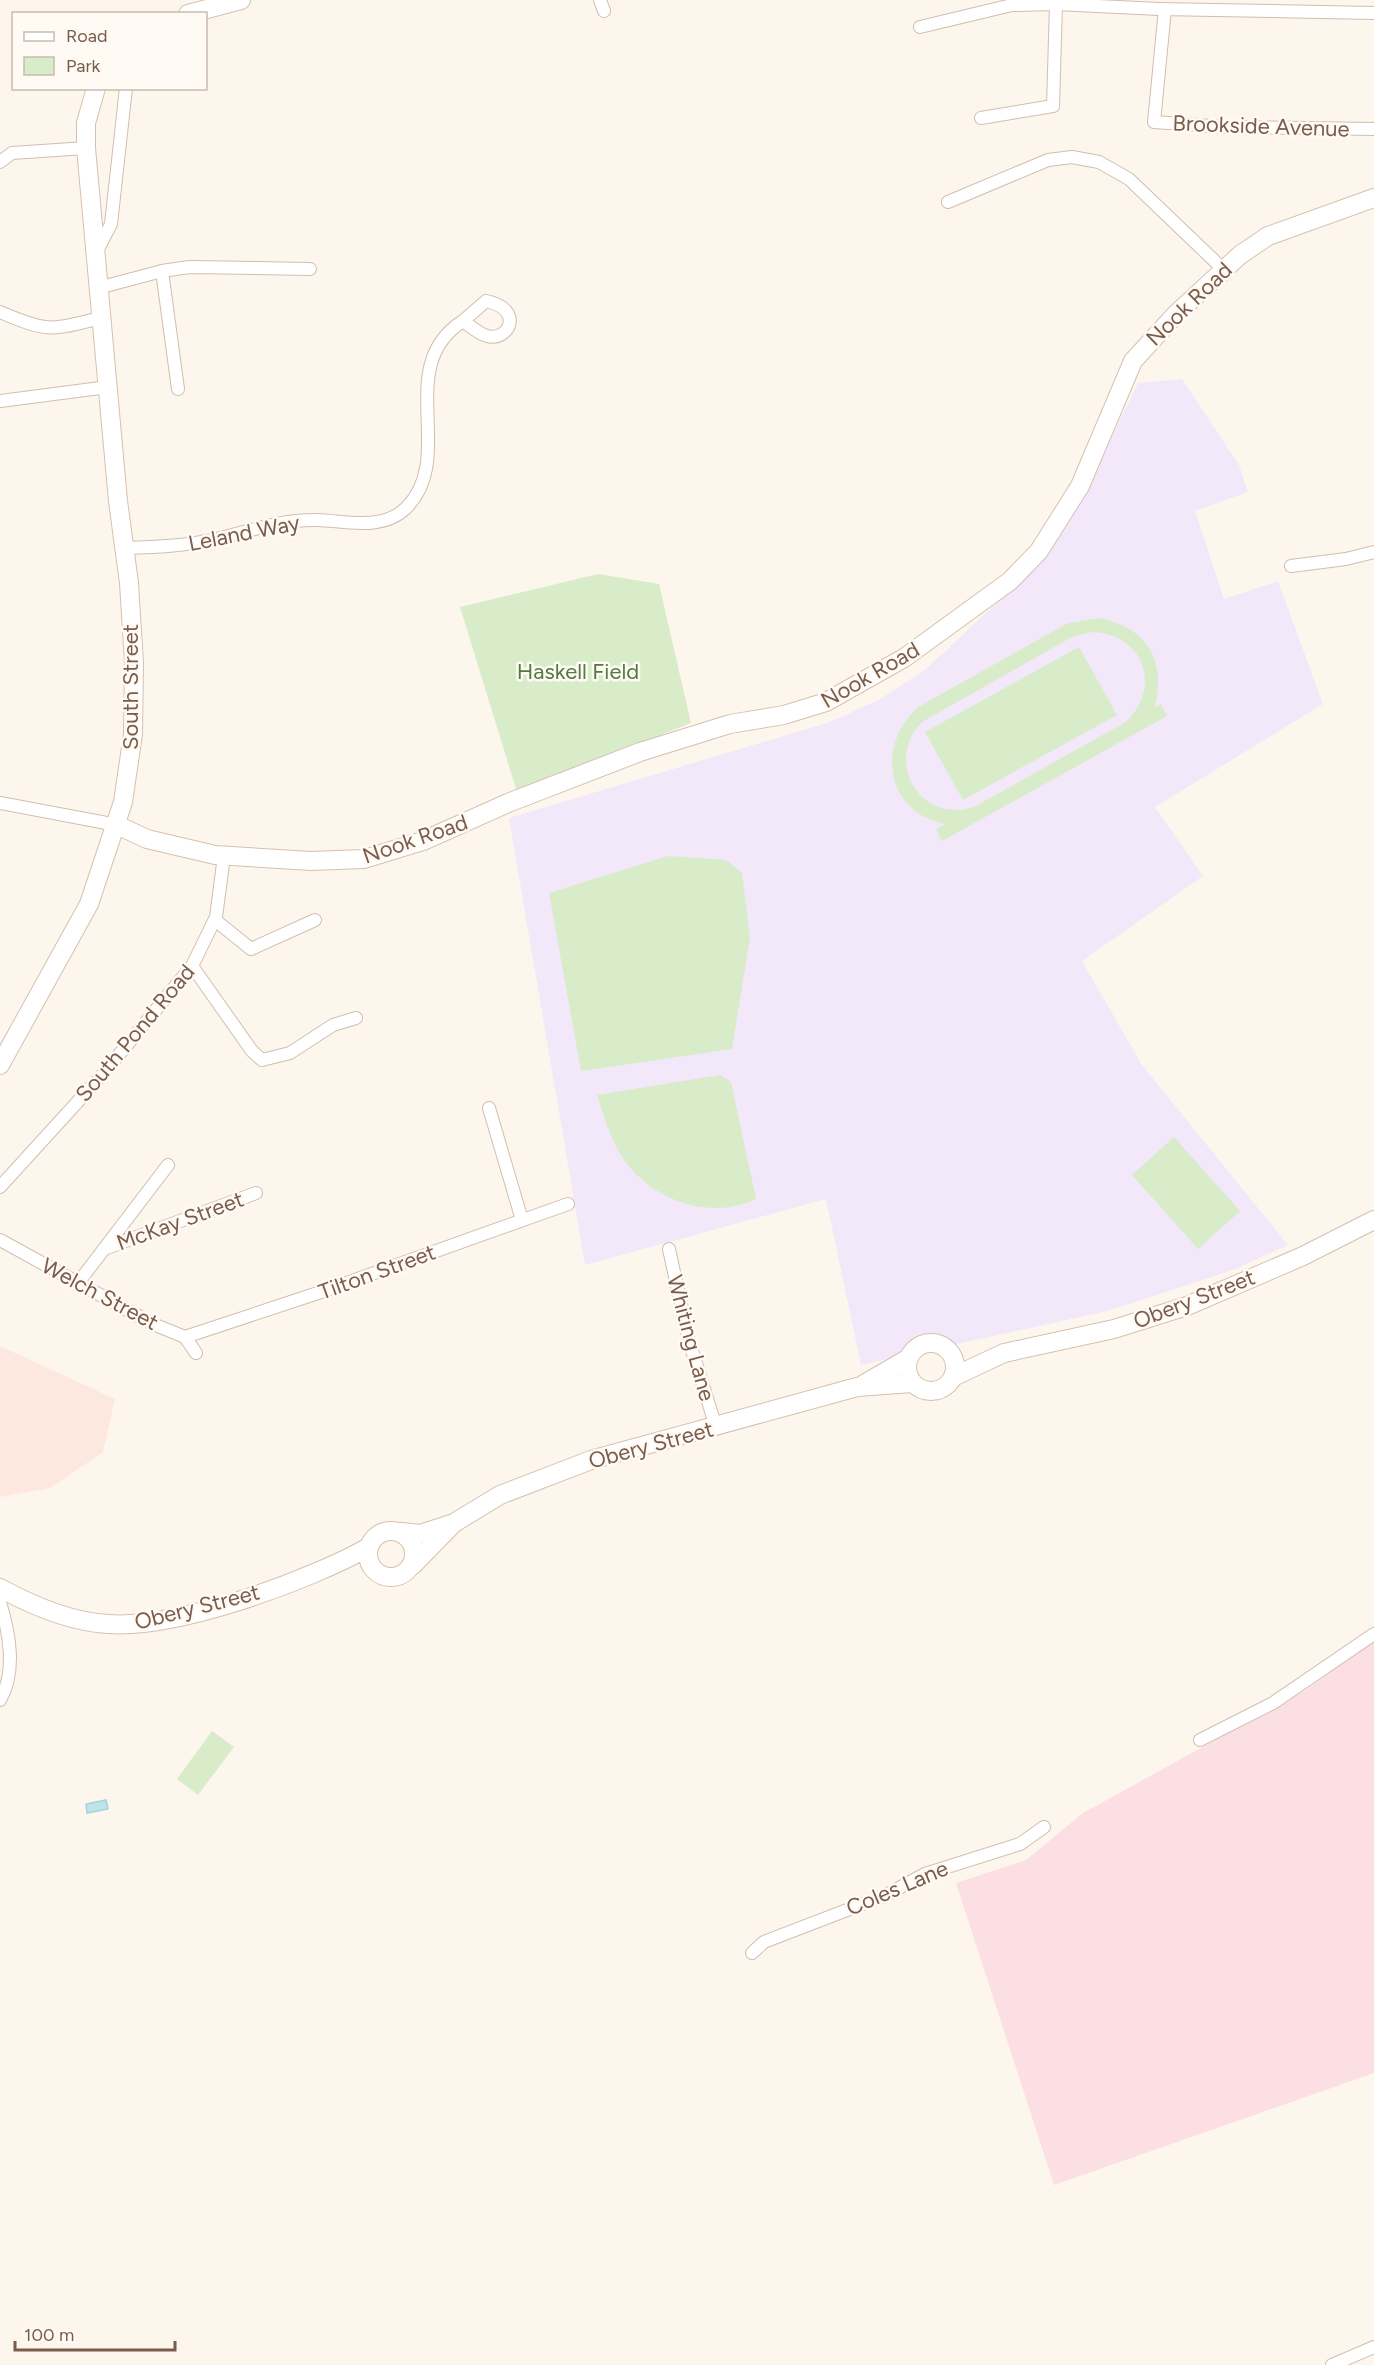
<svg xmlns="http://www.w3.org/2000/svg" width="1374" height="2365" viewBox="0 0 1374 2365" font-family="Figtree,sans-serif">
	<rect width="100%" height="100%" fill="#fdf6ec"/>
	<polygon fill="#fde8e0" points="0,1346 115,1399 103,1452 50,1488 0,1497"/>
	<polygon fill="#f3e8fa" points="1182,379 1239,465 1248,492 1195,511 1224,599 1278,581 1323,704 1155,807 1203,876 1082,961 1142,1065 1288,1245 1233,1270 1108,1311 861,1365 826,1199 585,1265 509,818 827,723 879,700 926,669 1033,569 1058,539 1078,507 1138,383"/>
	<polygon fill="#fbdfe3" points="1374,1641 1374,2073 1054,2185 956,1883 1026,1860 1083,1813 1306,1690"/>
	<g fill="#d8ecc9" fill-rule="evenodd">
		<polygon points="598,574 659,584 691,723 517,792 460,607"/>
		<path d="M1100 618C1148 629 1166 659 1155 707L1161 704 1167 716 942 841 936 829 945 824C884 813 876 741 920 706L1068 623ZM1092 632C1143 634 1163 686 1126 722L974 807C921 825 883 761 922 722L1072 637Z"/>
		<polygon points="1079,647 1117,715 963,800 925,732"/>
		<polygon points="668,856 726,860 742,873 750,938 732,1049 581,1071 549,893"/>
		<path d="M720 1075 731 1082 756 1199C709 1222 648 1199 621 1155 609 1136 604 1116 597 1095Z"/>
		<polygon points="1174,1137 1240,1211 1198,1249 1132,1175"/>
		<polygon points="212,1731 234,1747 198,1795 177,1779"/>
	</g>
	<polygon fill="#bfe3e8" stroke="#a5d3da" stroke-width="1.5" points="106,1800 108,1809 87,1813 86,1804"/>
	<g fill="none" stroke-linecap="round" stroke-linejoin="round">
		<g stroke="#d1beb0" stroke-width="14">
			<g id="street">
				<polyline points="600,0 604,11"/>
				<polyline points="1165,9 1154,122 1226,127 1374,129"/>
				<polyline points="920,27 1012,5 1056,4 1159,9 1374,13"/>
				<polyline points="981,118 1053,106 1056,4"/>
				<polyline points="0,162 12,153 86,148"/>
				<polyline points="948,202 1048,160 1072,157 1099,162 1129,179 1224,270"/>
				<polyline points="97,251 111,224 126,88"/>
				<polyline points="162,271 178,389"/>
				<polyline points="98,288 162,271 189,267 310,269"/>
				<path d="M0 312C49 333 51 330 101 318"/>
				<polyline points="0,401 108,387"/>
				<path d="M125 548C156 547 185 546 216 539 250 531 282 519 318 520 346 521 383 531 406 508 458 457 392 366 463 321 470 326 479 334 487 336 509 342 525 309 486 301L463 321"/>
				<polyline points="1291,566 1346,559 1374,552"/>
				<polyline points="0,803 117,825"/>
				<polyline points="215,920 251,949 315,920"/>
				<polyline points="192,966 252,1051 262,1060 290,1053 333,1025 356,1018"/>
				<polyline points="489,1108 522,1220"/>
				<polyline points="0,1187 103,1074 192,966 216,917 224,856"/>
				<polyline points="0,1240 153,1324 185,1337 196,1353"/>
				<polyline points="104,1249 256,1193"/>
				<polyline points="669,1249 689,1341 716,1427"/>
				<polyline points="78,1283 168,1165"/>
				<polyline points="185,1337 324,1291 568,1204"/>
				<path d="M0 1602C9 1632 17 1671 0 1700"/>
				<polyline points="1200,1740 1273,1703 1374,1634"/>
				<polyline points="752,1953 764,1942 886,1895 925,1874 1020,1844 1044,1827"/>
				<polyline points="1332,2365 1374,2347"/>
			</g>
		</g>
		<g stroke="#d6c0b0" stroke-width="20">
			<g id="secondary">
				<polyline points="188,14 241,0"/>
				<polyline points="117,825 147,839 215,855 311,861 364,859 423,841 508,803 640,752 730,724 784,715 826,702 904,658 1010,581 1039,551 1080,486 1133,361 1176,314 1240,255 1268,236 1374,198"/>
				<polyline points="0,1065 89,904 123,802 133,734 134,663 129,583 118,501 86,148 86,123 96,88"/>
				<circle cx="931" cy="1367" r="24"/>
				<polyline points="953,1377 1004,1353 1114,1329 1187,1306 1303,1256 1374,1220"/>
				<polyline points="864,1384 909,1358"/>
				<circle cx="391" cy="1554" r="23"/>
				<polyline points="401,1532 420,1534 454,1523 500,1495 591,1460 857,1387 912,1383"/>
				<polyline points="412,1566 451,1526"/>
				<path d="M0 1588C33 1606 70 1622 108 1624 177 1629 308 1581 369 1547"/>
			</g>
		</g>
		<use href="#street" stroke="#fff" stroke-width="12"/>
		<use href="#secondary" stroke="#fff" stroke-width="18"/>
	</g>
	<g text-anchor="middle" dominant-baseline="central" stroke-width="5" stroke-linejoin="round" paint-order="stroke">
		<g font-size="22" fill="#7a5c4d" stroke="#fffaf3">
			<text transform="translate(1261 126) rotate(2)">Brookside Avenue</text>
			<text transform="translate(1189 304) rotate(-44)">Nook Road</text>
			<text transform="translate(244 533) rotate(-11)">Leland Way</text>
			<text transform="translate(870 675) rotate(-30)">Nook Road</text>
			<text transform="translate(130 687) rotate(-90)">South Street</text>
			<text transform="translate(415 839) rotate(-19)">Nook Road</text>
			<text transform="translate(135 1033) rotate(-50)">South Pond Road</text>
			<text transform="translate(180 1221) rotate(-20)">McKay Street</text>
			<text transform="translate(377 1272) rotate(-20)">Tilton Street</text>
			<text transform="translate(100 1294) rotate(28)">Welch Street</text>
			<text transform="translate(1194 1299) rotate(-21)">Obery Street</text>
			<text transform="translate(691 1338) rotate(75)">Whiting Lane</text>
			<text transform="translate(651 1445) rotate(-15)">Obery Street</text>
			<text transform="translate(197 1607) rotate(-14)">Obery Street</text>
			<text transform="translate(897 1888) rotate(-23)">Coles Lane</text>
		</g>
		<g font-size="22" fill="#537a41" stroke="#fffaf3">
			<text x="578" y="671">Haskell Field</text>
		</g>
	</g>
	<rect x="12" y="12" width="195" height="78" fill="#fffaf3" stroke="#cabbb1" stroke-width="1.5"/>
	<rect x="24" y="32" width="30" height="9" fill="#ffffff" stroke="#cabbb1" stroke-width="1.5"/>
	<text x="66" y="42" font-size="18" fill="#7a5c4d">Road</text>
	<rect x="24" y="57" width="30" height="18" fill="#d8ecc9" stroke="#cabbb1" stroke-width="1.5"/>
	<text x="66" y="72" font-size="18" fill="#7a5c4d">Park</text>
	<path d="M15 2341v9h160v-9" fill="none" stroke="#7a5c4d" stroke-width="3"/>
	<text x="24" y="2341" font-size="18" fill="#7a5c4d" stroke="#fffaf3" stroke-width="4.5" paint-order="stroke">100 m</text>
</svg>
